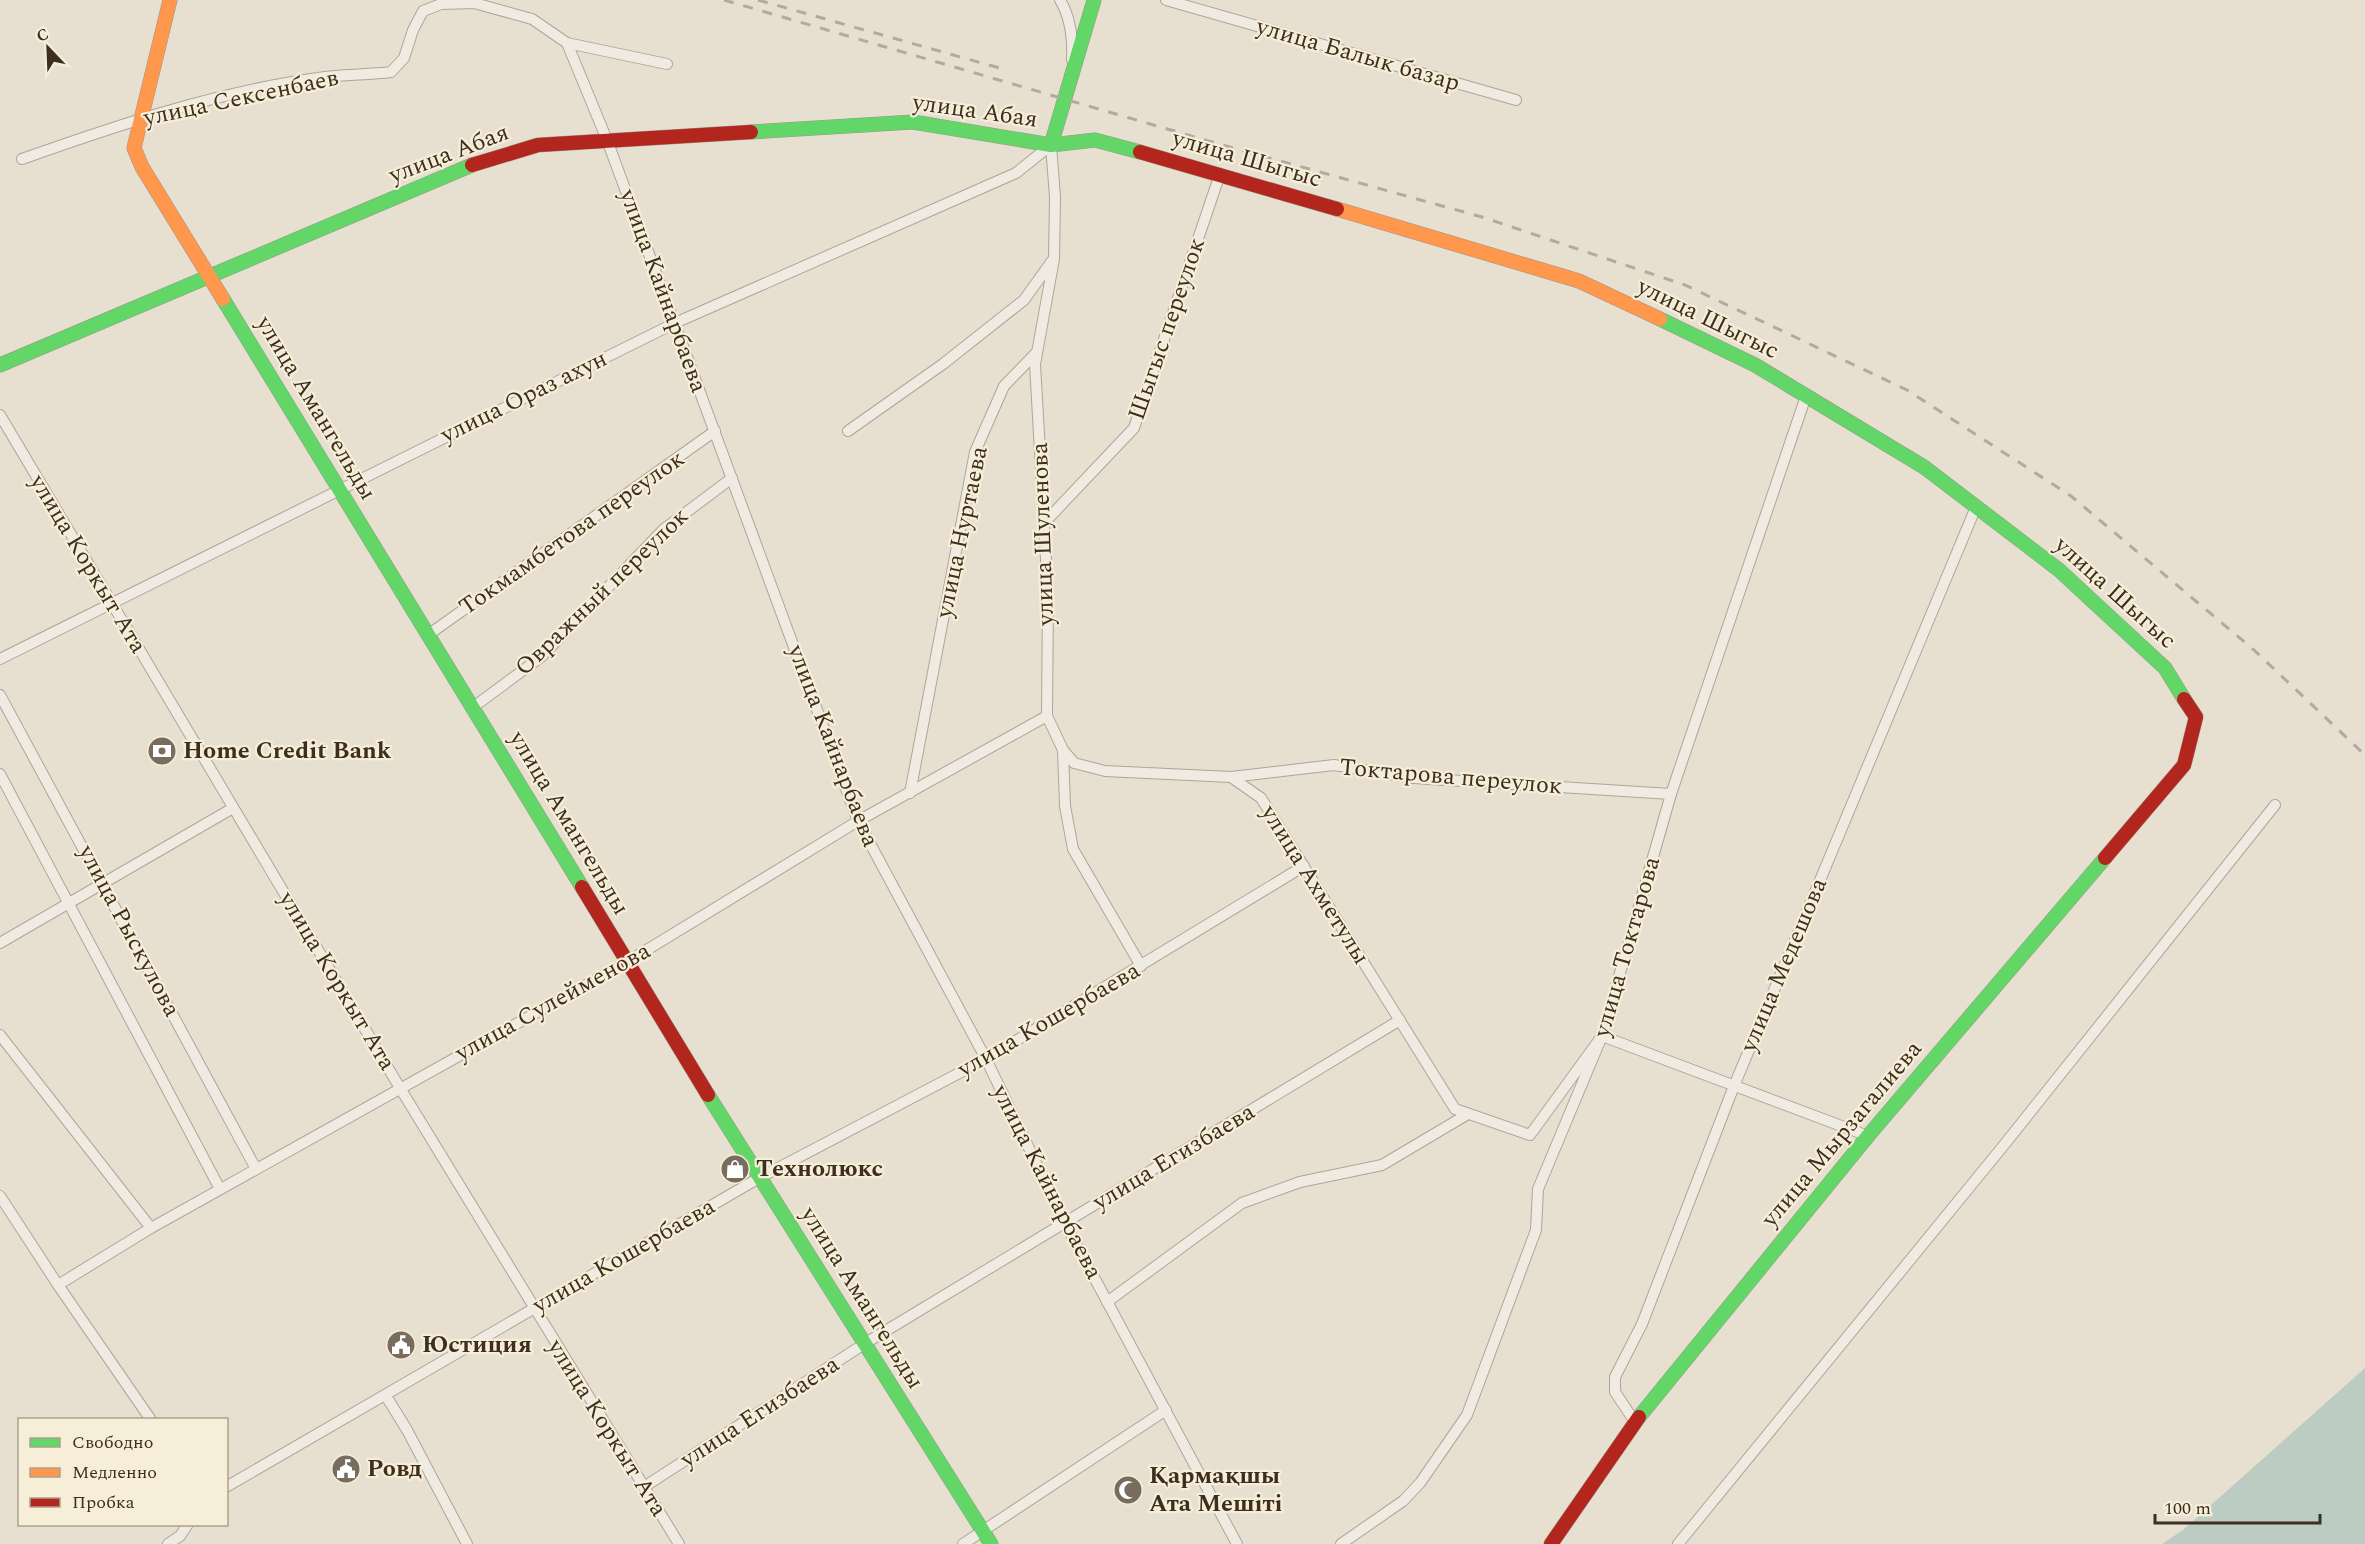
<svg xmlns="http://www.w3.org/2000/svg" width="2365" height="1544" viewBox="0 0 2365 1544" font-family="Spectral,serif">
	<rect width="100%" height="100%" fill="#e7e0d1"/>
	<polygon fill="#bcccc2" points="2365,1368 2365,1544 2162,1544 2183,1530"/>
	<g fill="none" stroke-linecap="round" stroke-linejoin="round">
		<g stroke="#ada599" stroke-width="12">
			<g id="street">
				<path d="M1060 0C1071 18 1073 39 1072 60"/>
				<polyline points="1166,0 1516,100"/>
				<polyline points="567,43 607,140 858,821 986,1059 1065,1223 1237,1544"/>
				<polyline points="1051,145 1055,197 1054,259 1035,364 1048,594 1047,716 1063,750 1074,763 1105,771 1231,777 1261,798 1455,1109 1530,1135 1602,1036 1868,1136"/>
				<path d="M22 159C118 125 216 92 318 78 342 74 367 75 391 72L404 58 413 30 423 11 441 4 474 3 532 19 567 43 667 64"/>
				<polyline points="0,415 400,1088 679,1544"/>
				<polyline points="848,431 943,364 1024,300 1052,261"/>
				<polyline points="1044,523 1134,428 1220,174"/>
				<polyline points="428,635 715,431"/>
				<polyline points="0,659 675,323 1016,173 1051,145"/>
				<polyline points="0,695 256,1169"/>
				<polyline points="472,708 541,657 664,529 732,478"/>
				<polyline points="1063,750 1065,806 1073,849 1141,966"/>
				<polyline points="0,774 220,1189"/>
				<polyline points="1231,777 1334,765 1414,778 1671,794"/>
				<polyline points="910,793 975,452 1004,386 1037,352"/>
				<polyline points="0,943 233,808"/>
				<polyline points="0,1035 151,1228"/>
				<polyline points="0,1196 58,1285 151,1420"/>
				<polyline points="58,1285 151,1228 627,962 858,821 1047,716"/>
				<polyline points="1107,1302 1242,1203 1300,1182 1382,1165 1468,1114"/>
				<polyline points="386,1396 407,1430 467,1544"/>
				<polyline points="1635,1422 1615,1392 1615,1377 1642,1324 1734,1086 1976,507"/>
				<polyline points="226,1487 759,1178 986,1059 1304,866"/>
				<polyline points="644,1487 864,1344 1400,1020"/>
				<polyline points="168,1544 180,1536 188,1524"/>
				<polyline points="963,1544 1166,1410"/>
				<polyline points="1341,1544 1403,1501 1420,1483 1467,1415 1536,1230 1538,1189 1602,1036 1671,794 1806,396"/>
				<polyline points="1678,1544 2004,1145 2275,805"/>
			</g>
		</g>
		<g stroke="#9c958a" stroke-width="15">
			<g id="fast">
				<polyline points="751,132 913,122 1051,145 1095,140 1140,152"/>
				<polyline points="1051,145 1094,0"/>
				<polyline points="223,299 582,887"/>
				<polyline points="1660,319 1755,365 1924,467 2059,570 2165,668 2184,699"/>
				<polyline points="0,365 472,165"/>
				<polyline points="708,1095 991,1544"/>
				<polyline points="1639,1417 1868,1136 2105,858"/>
			</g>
		</g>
		<g stroke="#9c958a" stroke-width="15">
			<g id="slow">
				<polyline points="170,0 134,148 142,167 223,299"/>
				<polyline points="1337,209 1579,281 1660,319"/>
			</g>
		</g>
		<g stroke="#9c958a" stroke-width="15">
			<g id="jam">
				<polyline points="1140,152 1337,209"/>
				<polyline points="472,165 538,145 751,132"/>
				<polyline points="2105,858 2184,765 2196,717 2184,699"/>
				<polyline points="582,887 708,1095"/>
				<polyline points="1551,1544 1639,1417"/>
			</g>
		</g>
		<use href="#street" stroke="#efebe3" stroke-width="10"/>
		<use href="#fast" stroke="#63d668" stroke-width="14"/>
		<use href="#slow" stroke="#ff974d" stroke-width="14"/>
		<use href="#jam" stroke="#b3261e" stroke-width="14"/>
		<g stroke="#afaaa2" stroke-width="3" stroke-dasharray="10 10" stroke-linecap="butt">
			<polyline points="724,0 1219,144 1482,217 1685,285 1907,390 2071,496 2254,650 2365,755"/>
			<polyline points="758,0 1003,69"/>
		</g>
	</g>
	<defs>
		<g id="bank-disc" transform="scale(1.5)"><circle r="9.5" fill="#786c5e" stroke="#f7eed8"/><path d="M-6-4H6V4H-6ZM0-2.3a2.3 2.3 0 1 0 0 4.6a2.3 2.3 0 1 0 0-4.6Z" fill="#fff"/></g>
		<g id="shop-disc" transform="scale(1.5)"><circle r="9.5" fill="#786c5e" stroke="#f7eed8"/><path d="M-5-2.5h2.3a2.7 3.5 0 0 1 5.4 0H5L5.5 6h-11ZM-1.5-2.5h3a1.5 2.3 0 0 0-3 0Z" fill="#fff"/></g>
		<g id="civic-disc" transform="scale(1.5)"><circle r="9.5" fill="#786c5e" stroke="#f7eed8"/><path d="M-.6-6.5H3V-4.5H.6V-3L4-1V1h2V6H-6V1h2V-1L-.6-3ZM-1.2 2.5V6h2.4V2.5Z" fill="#fff"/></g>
		<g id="mosque-disc" transform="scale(1.5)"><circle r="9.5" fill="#786c5e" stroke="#f7eed8"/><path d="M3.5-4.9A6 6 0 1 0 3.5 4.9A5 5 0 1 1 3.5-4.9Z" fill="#fff"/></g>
	</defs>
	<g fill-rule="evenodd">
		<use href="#bank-disc" x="162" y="751"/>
		<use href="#shop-disc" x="735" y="1169"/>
		<use href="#civic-disc" x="401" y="1345"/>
		<use href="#civic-disc" x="346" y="1469"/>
		<use href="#mosque-disc" x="1128" y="1490"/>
	</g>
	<g text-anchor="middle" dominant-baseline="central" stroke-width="4.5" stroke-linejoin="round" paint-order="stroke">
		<g font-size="24" fill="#3d2e20" stroke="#f7eed8">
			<text transform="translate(1358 55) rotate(16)">улица Балык базар</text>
			<text transform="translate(241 98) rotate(-12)">улица Сексенбаев</text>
			<text transform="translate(975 111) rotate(8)">улица Абая</text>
			<text transform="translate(449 154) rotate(-21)">улица Абая</text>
			<text transform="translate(1247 159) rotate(16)">улица Шыгыс</text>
			<text transform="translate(663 291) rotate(70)">улица Кайнарбаева</text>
			<text transform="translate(1708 319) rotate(26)">улица Шыгыс</text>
			<text transform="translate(1167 329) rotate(-71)">Шыгыс переулок</text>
			<text transform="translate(524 397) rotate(-26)">улица Ораз ахун</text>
			<text transform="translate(316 408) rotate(59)">улица Амангельды</text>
			<text transform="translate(962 532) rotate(-78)">улица Нуртаева</text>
			<text transform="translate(572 533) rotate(-35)">Токмамбетова переулок</text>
			<text transform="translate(1043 534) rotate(-92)">улица Шуленова</text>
			<text transform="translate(88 564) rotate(59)">улица Коркыт Ата</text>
			<text transform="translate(602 592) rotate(-44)">Овражный переулок</text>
			<text transform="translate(2115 593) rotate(42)">улица Шыгыс</text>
			<text transform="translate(833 746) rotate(69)">улица Кайнарбаева</text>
			<text transform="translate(1451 777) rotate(5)">Токтарова переулок</text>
			<text transform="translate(569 823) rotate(59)">улица Амангельды</text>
			<text transform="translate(1315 885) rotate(58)">улица Ахметулы</text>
			<text transform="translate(129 931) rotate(62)">улица Рыскулова</text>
			<text transform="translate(1627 947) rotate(-74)">улица Токтарова</text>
			<text transform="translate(1784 965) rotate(-67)">улица Медешова</text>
			<text transform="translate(337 981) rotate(59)">улица Коркыт Ата</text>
			<text transform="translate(553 1002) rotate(-29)">улица Сулейменова</text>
			<text transform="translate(1049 1020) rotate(-30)">улица Кошербаева</text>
			<text transform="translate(1842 1134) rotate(-50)">улица Мырзагалиева</text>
			<text transform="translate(1174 1157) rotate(-31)">улица Егизбаева</text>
			<text transform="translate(1047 1182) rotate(63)">улица Кайнарбаева</text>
			<text transform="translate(624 1256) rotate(-30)">улица Кошербаева</text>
			<text transform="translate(862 1298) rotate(58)">улица Амангельды</text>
			<text transform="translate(760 1412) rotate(-33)">улица Егизбаева</text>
			<text transform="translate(607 1428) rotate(58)">улица Коркыт Ата</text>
		</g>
		<g font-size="24" font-weight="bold" fill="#3d2e20" stroke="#f7eed8" text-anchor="start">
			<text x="183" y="751">Home Credit Bank</text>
			<text x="756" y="1169">Технолюкс</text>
			<text x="422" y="1345">Юстиция</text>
			<text x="367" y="1469">Ровд</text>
			<text x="1149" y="1476">Қармақшы<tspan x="1149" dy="28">Ата Мешіті</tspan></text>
		</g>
	</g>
	<rect x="18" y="1418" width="210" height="108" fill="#f7eed8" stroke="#ada18e" stroke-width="1.5"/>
	<rect x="30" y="1438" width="30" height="9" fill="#63d668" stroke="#ada18e" stroke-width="1.5"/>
	<text x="72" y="1448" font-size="18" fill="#3d2e20">Свободно</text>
	<rect x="30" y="1468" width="30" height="9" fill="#ff974d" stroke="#ada18e" stroke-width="1.5"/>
	<text x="72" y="1478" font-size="18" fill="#3d2e20">Медленно</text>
	<rect x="30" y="1498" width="30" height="9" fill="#b3261e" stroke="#ada18e" stroke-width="1.5"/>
	<text x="72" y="1508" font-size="18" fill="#3d2e20">Пробка</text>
	<g transform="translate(48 48) rotate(337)" stroke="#f7eed8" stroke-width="4.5" paint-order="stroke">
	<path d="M0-4.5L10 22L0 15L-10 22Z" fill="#3d2e20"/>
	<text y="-9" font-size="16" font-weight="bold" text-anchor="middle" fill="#3d2e20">С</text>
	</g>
	<path d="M2155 1514v9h165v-9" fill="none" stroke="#3d2e20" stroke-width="3"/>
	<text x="2164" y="1514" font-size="18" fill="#3d2e20" stroke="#f7eed8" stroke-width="4.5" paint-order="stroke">100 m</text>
</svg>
